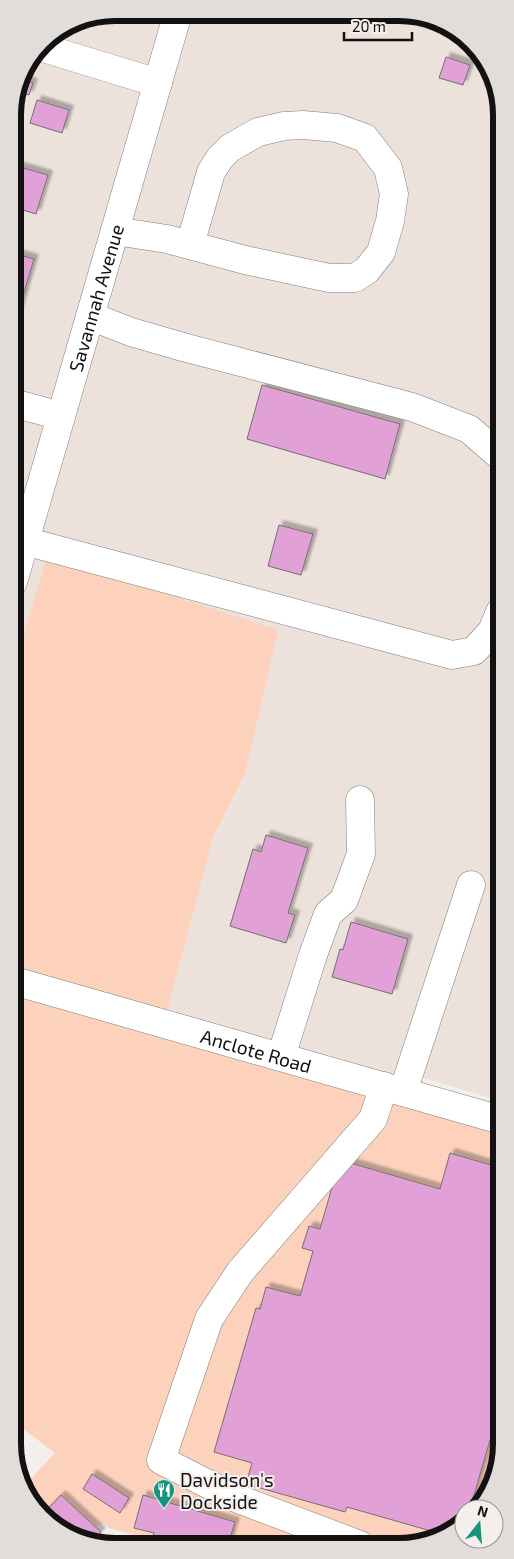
<svg xmlns="http://www.w3.org/2000/svg" width="514" height="1559" viewBox="0 0 514 1559" font-family="'Exo 2',sans-serif">
	<defs>
		<filter id="shadow"><feDropShadow dx="4.5" dy="-4.5" stdDeviation="1" flood-color="#0004"/></filter>
	</defs>
	<rect width="100%" height="100%" fill="#f3efed"/>
	<g fill="#ede1db">
		<polygon points="116,13 166,13 13,540 13,109 23,70 47,38 76,20"/>
		<polygon points="190,13 419,15 472,43 500,96 501,1101 407,1073 402,1078 167,1011 213,838 245,774 47,556 13,672 13,625"/>
	</g>
	<g fill="#fdd2bd">
		<polygon points="47,555 278,630 245,774 213,838 167,1011 14,968 13,672"/>
		<polygon points="14,995 501,1134 501,1450 477,1509 464,1509 464,1518 418,1545 164,1544 109,1528 104,1524 98,1525 84,1539 42,1516 26,1484 55,1453 14,1422"/>
	</g>
	<polygon fill="#7c9fe0" points="101,1535 105,1538 126,1544 93,1543"/>
	<g fill="#e1a1d7" stroke="#726f71" filter="url(#shadow)">
		<polygon points="446,57 470,65 463,85 439,78"/>
		<polygon points="21,79 33,83 29,95 17,92"/>
		<polygon points="37,100 69,110 62,133 30,123"/>
		<polygon points="13,165 48,175 36,214 13,207"/>
		<polygon points="13,253 34,259 13,330"/>
		<polygon points="262,385 400,424 385,479 247,439"/>
		<polygon points="279,525 313,534 301,575 268,566"/>
		<polygon points="266,835 308,848 288,913 295,915 286,943 230,926 253,849 261,852"/>
		<polygon points="351,922 408,939 392,994 332,977 340,949 343,950"/>
		<polygon points="450,1153 501,1168 501,1402 470,1509 464,1509 464,1518 438,1533 347,1507 345,1512 246,1484 252,1463 214,1452 256,1308 260,1309 266,1287 300,1296 313,1251 302,1248 309,1226 320,1229 340,1160 440,1189"/>
		<polygon points="92,1474 129,1498 120,1513 83,1489"/>
		<polygon points="61,1495 101,1532 91,1542 42,1516 42,1515"/>
		<polygon points="143,1495 235,1522 228,1545 151,1544 154,1533 134,1528"/>
	</g>
	<g fill="none" stroke-linecap="round" stroke-linejoin="round">
		<g stroke="#817e7c" stroke-width="29">
			<g id="minor">
				<polyline points="40,47 158,83"/>
				<polyline points="115,231 167,239 245,260 329,278 355,278 367,270 381,252 390,221 394,194 388,168 365,138 337,128 303,125 284,126 258,132 230,148 220,158 211,172 190,245"/>
				<polyline points="90,316 131,332 183,347 412,407 469,429 500,456"/>
				<polyline points="13,403 61,416"/>
				<polyline points="13,538 452,655 474,651 492,631 500,612"/>
				<path id="s1" d="M13 582 178 13"/>
				<path id="s2" d="M14 981 501 1120"/>
				<polyline points="281,1057 313,955 328,914 344,900 361,854 360,800"/>
				<polyline points="403,1092 471,885"/>
				<polyline points="360,1545 233,1497 161,1460 209,1319 240,1272 373,1119 384,1086"/>
			</g>
		</g>
		<use href="#minor" stroke="#fff" stroke-width="28"/>
	</g>
	<defs>
		<g id="restaurant-pin" transform="scale(1.125)"><path d="M0 17L-7.5 6A9.5 9.5 0 1 1 7.5 6Z" fill="#16947c" stroke="#f3efed"/><path d="M-5-6h1v4h1v-4h1v4h1v-4h1v5L-1.5 .5V6h-2V.5L-5-1ZM5-6V6H3V1.5H1.5Q1.5-4 5-6Z" fill="#fff"/></g>
	</defs>
	<g fill-rule="evenodd">
		<use href="#restaurant-pin" x="164" y="1490"/>
	</g>
	<g text-anchor="middle" dominant-baseline="central" stroke-width="4" stroke-linejoin="round" paint-order="stroke">
		<g font-size="19" fill="#131111" stroke="#f3efed">
			<text stroke="none"><textPath href="#s1" startOffset="296">Savannah Avenue</textPath></text>
			<text stroke="none"><textPath href="#s2" startOffset="252">Anclote Road</textPath></text>
		</g>
		<g font-size="19" fill="#131111" stroke="#f3efed" text-anchor="start">
			<text x="180" y="1479">Davidson's<tspan x="180" dy="22">Dockside</tspan></text>
		</g>
	</g>
	<path d="M0 0H514V1559H0ZM115 21H399A94 94 0 0 1 493 115V1444A94 94 0 0 1 399 1538H115A94 94 0 0 1 21 1444V115A94 94 0 0 1 115 21Z" fill="#e1dddb" fill-rule="evenodd"/>
	<path fill="none" stroke="#131111" stroke-width="6" d="M115 21H399A94 94 0 0 1 493 115V1444A94 94 0 0 1 399 1538H115A94 94 0 0 1 21 1444V115A94 94 0 0 1 115 21Z"/>
	<g transform="translate(479 1524) rotate(17)"><circle r="24" fill="#f3efed" stroke="#999695"/>
	<path d="M0-4L9 19L0 12L-9 19Z" fill="#16947c"/>
	<text y="-8" font-size="14" font-weight="bold" text-anchor="middle" fill="#131111">N</text>
	</g>
	<path d="M344 32v8h68v-8" fill="none" stroke="#131111" stroke-width="2.5"/>
	<text x="352" y="32" font-size="15" fill="#131111" stroke="#f3efed" stroke-width="4" paint-order="stroke">20 m</text>
</svg>
